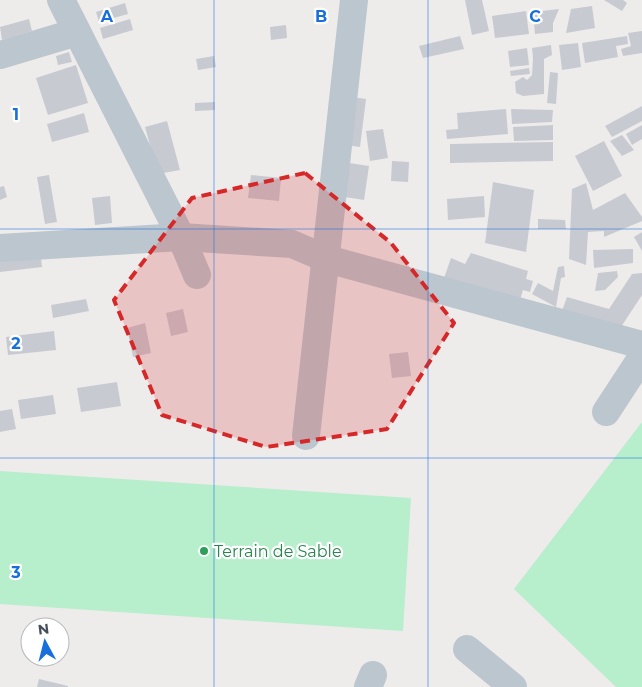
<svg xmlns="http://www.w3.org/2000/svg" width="642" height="687" viewBox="0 0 642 687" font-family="Montserrat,sans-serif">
	<rect width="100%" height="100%" fill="#eeebeb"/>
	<g fill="#b7eecc">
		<polygon points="642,422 642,687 616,687 514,589"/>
		<polygon points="0,471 411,498 403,631 0,604"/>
	</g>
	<g fill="#c8cad1">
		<polygon points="465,0 482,0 489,31 472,35"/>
		<polygon points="604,0 623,0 627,3 622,11"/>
		<polygon points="125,3 128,14 99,22 96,12"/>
		<polygon points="592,6 595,28 566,33 571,9"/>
		<polygon points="559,9 553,23 553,32 535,34 533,12"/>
		<polygon points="526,11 529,34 495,38 492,16"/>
		<polygon points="29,19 32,31 2,40 0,27"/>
		<polygon points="130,19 133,30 103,39 100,28"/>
		<polygon points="286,25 287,38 271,40 270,27"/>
		<polygon points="642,31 642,53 623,56 621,49 631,46 628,33"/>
		<polygon points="460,36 464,49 423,58 419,46"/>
		<polygon points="627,36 628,44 616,46 618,57 585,63 582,43"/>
		<polygon points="578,43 581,67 562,70 559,45"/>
		<polygon points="551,45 552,55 544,59 544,94 523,96 516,93 515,82 523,77 527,80 532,75 533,58 532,48"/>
		<polygon points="527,48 529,65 510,67 508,51"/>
		<polygon points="69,52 72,62 58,65 56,56"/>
		<polygon points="214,56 216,67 198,70 196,59"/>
		<polygon points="76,65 88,103 48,115 36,78"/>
		<polygon points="529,68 530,74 511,76 510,71"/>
		<polygon points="550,72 558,73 556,104 547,103"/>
		<polygon points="352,97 366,99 360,147 345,145"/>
		<polygon points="215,102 215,110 195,111 195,103"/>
		<polygon points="642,106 642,121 612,137 605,126"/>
		<polygon points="506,109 508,134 447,139 446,130 458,129 457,113"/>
		<polygon points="511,109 553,110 552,122 512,124"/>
		<polygon points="84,113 89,132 52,142 47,124"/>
		<polygon points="167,121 180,170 158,174 145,127"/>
		<polygon points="553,125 553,140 514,141 513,127"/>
		<polygon points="642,125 642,139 632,145 626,134"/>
		<polygon points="383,129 388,158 370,161 366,131"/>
		<polygon points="622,135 634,150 622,156 610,141"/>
		<polygon points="604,141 622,176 593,191 575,156"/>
		<polygon points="553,142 553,161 450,163 450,144"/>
		<polygon points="392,161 409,162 408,182 391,181"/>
		<polygon points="343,162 369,166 364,200 338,196"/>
		<polygon points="49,175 57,222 45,224 37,177"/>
		<polygon points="251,175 281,178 279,201 248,198"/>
		<polygon points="493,182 534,190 526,252 485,243"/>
		<polygon points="586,183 593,210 625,193 642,217 642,221 604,237 604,231 588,232 586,265 569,259 572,189"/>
		<polygon points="4,186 7,197 0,200 0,187"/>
		<polygon points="110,196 112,223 95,225 92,198"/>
		<polygon points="484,196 485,217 448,220 447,199"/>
		<polygon points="538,219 565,220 566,229 538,229"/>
		<polygon points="642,232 642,251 634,237"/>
		<polygon points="40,248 42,267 0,272 0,253"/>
		<polygon points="633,249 633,263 594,268 593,250"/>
		<polygon points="471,253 528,271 526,279 533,281 530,292 523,290 520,300 444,278 451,258 465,264"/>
		<polygon points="564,266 565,277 561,278 556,307 532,294 538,283 553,291 558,267"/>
		<polygon points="617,271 618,277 605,290 595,291 598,273"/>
		<polygon points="642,273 642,295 619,330 562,311 567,297 609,309 632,274"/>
		<polygon points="86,299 89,311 53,318 51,305"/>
		<polygon points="183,309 188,332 171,336 166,313"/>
		<polygon points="145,323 151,353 133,357 127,328"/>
		<polygon points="54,331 56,350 8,355 6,337"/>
		<polygon points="408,352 411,376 392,378 389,354"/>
		<polygon points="117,382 121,406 81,412 77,388"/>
		<polygon points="53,395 56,414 21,419 18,400"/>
		<polygon points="12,409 16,429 0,432 0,411"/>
		<polygon points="39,679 68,686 68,687 37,687"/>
	</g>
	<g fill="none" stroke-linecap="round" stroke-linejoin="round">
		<g stroke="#bcc6ce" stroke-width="28">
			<polyline points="61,0 181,237 197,275"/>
			<polyline points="0,55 77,32"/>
			<polyline points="0,248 181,237 292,244 327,259 642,345"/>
			<polyline points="606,412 642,357"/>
			<polyline points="306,436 354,0"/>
			<polyline points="467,649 513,687"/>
			<polyline points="368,687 373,675"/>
		</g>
	</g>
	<path fill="#d62828" fill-opacity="0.2" stroke="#d62828" stroke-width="4" stroke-dasharray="10 6" stroke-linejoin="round" d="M305 173 391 243 454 323 387 429 266 447 162 415 114 300 192 198Z"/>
	<path fill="none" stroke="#176fdc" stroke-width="1" stroke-opacity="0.55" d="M214 0V687M428 0V687M0 229H642M0 458H642"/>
	<circle fill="#2e9e5b" stroke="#fff" stroke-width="2" cx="204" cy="551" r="5"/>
	<g text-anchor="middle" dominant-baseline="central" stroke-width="4.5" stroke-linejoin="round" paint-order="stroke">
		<g font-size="16" fill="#27864d" stroke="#fff" text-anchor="start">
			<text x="214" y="551">Terrain de Sable</text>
		</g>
	</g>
	<g font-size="16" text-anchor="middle" font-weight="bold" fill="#176fdc" stroke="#fff" stroke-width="4.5" stroke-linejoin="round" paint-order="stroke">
		<text x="107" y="22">A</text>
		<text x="321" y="22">B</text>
		<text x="535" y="22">C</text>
		<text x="16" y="120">1</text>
		<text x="16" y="349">2</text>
		<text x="16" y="578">3</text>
	</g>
	<g transform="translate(45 642) rotate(353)"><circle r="24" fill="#ffffff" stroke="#b4b9bd"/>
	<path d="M0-4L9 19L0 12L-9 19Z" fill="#176fdc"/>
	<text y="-8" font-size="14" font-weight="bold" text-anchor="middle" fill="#444f59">N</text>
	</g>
</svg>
